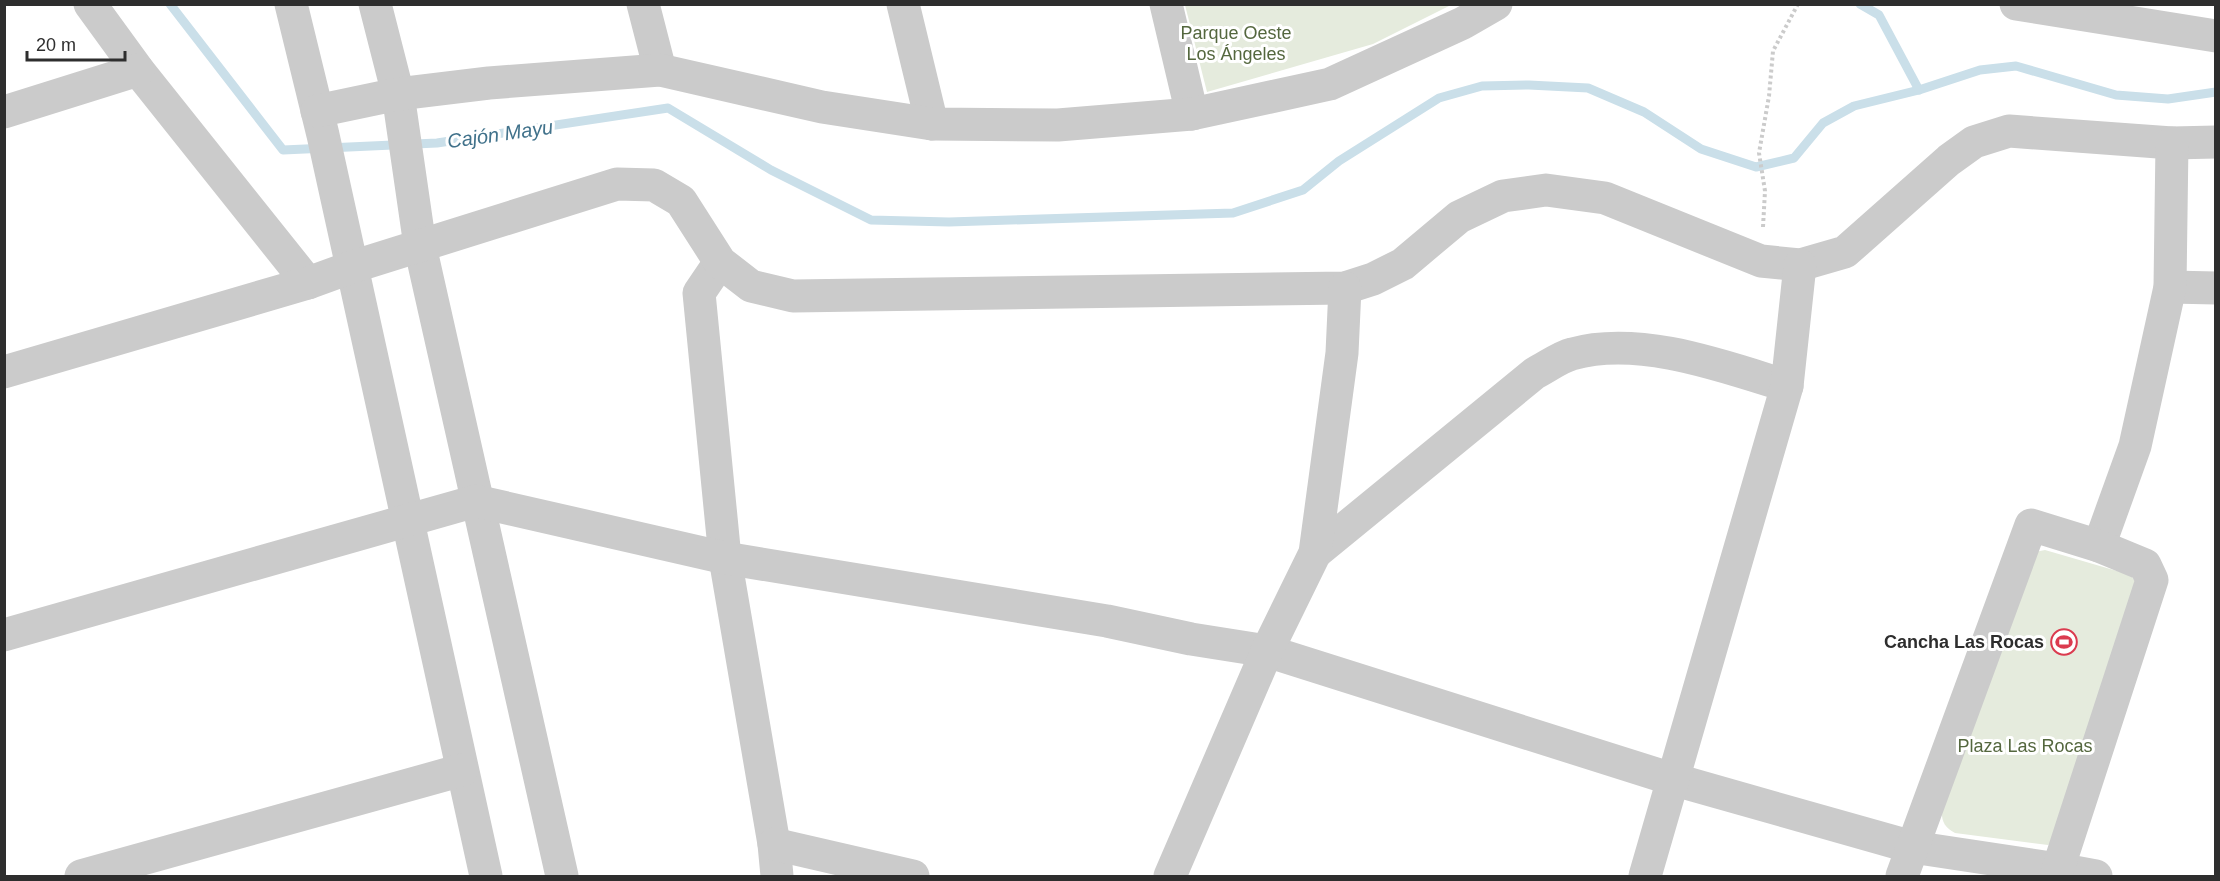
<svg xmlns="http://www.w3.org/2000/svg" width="2220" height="881" viewBox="0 0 2220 881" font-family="Helvetica,sans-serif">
	<rect width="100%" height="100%" fill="#fff"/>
	<g fill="#e5ebdd">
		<polygon points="1185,5 1185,4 1451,5 1373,44 1207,92"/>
		<path d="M2045 550 2124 573 2132 577 2137 584 2055 840 2048 845 1955 833C1944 827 1941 821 1942 808L2035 552Z"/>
	</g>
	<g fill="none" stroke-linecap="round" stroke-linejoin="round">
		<g stroke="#cadfe9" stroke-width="9">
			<polyline points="170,4 283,150 437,143 668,108 771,170 871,220 949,222 1233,213 1303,190 1339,161 1439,98 1482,86 1529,85 1588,88 1644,112 1701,149 1756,167 1794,158 1823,123 1854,106 1919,90 1980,70 2016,66 2116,95 2168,99 2216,92"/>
			<polyline points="1860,4 1879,15 1919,90"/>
		</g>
		<polyline stroke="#cbcbcb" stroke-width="4" stroke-dasharray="3 3" stroke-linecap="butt" points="1763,227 1765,191 1759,153 1769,96 1773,51 1798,4"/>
		<g stroke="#cbcbcb" stroke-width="33">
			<polyline points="90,4 138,70 308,283"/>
			<polyline points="291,4 323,135 486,876"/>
			<polyline points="375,4 398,94 420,246 562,876"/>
			<polyline points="643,4 660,70"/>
			<polyline points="903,4 932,124"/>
			<polyline points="1166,4 1192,114"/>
			<polyline points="2016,4 2216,36"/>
			<polyline points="317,111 398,94 489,83 660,70 822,107 932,124 1058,125 1192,114 1330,84 1463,23 1496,4"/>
			<polyline points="4,112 138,70"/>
			<polyline points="720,262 699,293 725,558 774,844 777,876"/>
			<polyline points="2170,287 2216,288"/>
			<polyline points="4,372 308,283 352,267 617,184 654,185 681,201 720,262 751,286 793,296 1345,288 1373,279 1403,264 1459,217 1503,196 1546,190 1605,198 1761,261 1800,265 1845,252 1949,160 1974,142 2009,131 2172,143 2216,142"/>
			<polyline points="2099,546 2135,446 2170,287 2172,143"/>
			<path d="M1315 553 1535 373C1547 367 1560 357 1572 354 1639 335 1723 366 1787 386"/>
			<polyline points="4,635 476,501 725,558 1107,621 1191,639 1267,651 1672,779 1912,847 2058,869 2096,876"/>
			<polyline points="774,844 913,876"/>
			<polyline points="81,876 462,770"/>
			<polyline points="1170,876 1267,651 1315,553 1342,353 1345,288"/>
			<polyline points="1645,876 1787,386 1800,265"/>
			<polyline points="1902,876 2031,525 2099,546 2145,565 2152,580 2058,869"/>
		</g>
	</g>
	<defs>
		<g id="stadium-ring" transform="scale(1.35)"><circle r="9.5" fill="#fff" stroke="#db3b4f" stroke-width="1.5"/><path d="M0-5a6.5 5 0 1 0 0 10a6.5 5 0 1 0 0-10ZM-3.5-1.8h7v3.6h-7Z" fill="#db3b4f"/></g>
	</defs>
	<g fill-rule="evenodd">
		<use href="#stadium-ring" x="2064" y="642"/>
	</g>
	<g text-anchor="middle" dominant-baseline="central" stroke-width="6" stroke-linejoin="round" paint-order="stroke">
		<g font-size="18" fill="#54673e" stroke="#fff">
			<text x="1236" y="33">Parque Oeste<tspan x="1236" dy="21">Los Ángeles</tspan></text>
			<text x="2025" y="746">Plaza Las Rocas</text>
		</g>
		<g font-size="18" font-weight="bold" fill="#2e2e2e" stroke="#fff" text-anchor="end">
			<text x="2044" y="642">Cancha Las Rocas</text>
		</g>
		<g font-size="20" font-style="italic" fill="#41728b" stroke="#fff">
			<text transform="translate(500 134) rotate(-8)">Cajón Mayu</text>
		</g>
	</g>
	<rect width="2220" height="881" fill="none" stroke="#2e2e2e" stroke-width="12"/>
	<path d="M27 51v9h98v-9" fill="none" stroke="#2e2e2e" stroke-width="3"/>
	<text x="36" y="51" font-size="18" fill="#2e2e2e" stroke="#ffffff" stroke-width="4.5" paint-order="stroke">20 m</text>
</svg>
